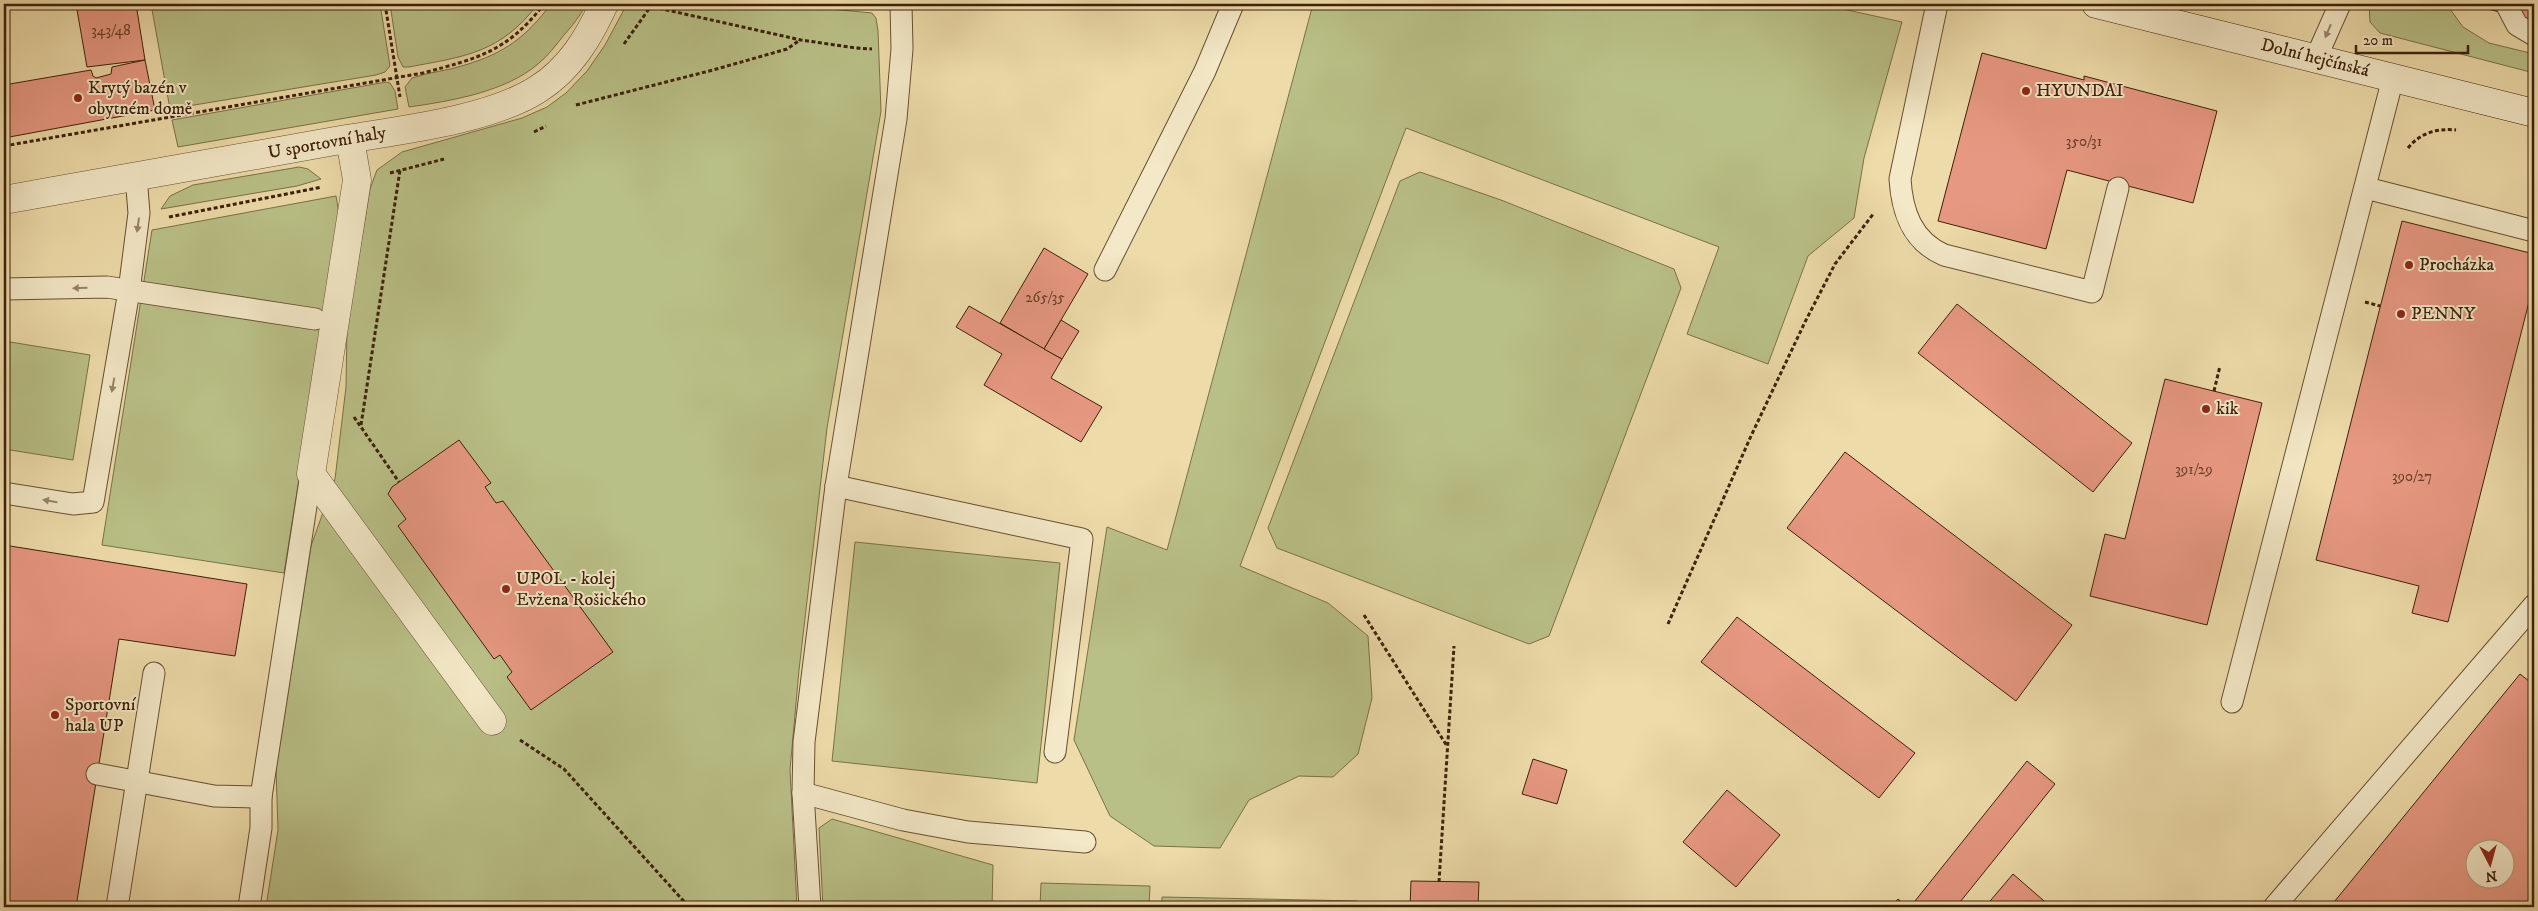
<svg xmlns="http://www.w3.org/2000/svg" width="2538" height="911" viewBox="0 0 2538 911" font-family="'IM FELL DW Pica',serif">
	<rect width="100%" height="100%" fill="#eddba9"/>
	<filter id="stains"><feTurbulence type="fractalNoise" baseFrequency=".004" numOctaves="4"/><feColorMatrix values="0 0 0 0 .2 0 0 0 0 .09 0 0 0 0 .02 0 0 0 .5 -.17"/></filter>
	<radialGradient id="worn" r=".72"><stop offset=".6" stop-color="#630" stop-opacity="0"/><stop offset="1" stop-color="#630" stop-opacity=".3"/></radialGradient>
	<g fill="#b9c087" stroke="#7b7048">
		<polygon points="151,4 380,4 390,66 385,72 376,75 170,109"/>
		<path d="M390 4H538C500 53 467 56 409 67H403L398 57Z"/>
		<path d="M551 4H586C581 15 572 26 564 35 556 45 548 56 538 64 505 92 451 101 409 107L405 87 412 78C429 72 447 71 465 65 505 53 526 37 551 4Z"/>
		<polygon points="627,4 779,4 872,13 876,18 878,31 881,111 827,428 799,670 790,770 797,907 266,907 278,830 276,768 311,546 335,479 346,387 347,326 370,189 377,170 402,152 522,118 547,107 566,93 587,71 605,45"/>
		<polygon points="1313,4 1820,4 1902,22 1864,158 1854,218 1808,256 1768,364 1687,334 1719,247 1406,128 1240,566 1328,603 1368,636 1372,698 1358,754 1333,777 1299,776 1249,800 1220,848 1154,846 1110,816 1074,740 1107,527 1167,550"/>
		<polygon points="2369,4 2426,4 2450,9 2463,27 2489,43 2534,54 2534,73 2380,33 2370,22"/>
		<polygon points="386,82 390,83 395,91 398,109 178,147 172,120"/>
		<polygon points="299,167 308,169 321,179 297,186 161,209 170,196 193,185"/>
		<polygon points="1420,172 1501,200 1674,269 1681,288 1549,636 1529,644 1277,548 1268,528 1400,181"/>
		<polygon points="336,196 340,220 336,248 284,573 102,545 152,230"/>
		<polygon points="4,341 90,355 73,460 4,449"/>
		<polygon points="855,542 1060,563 1037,783 832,761"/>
		<polygon points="832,819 993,865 992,907 823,907 819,828"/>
		<polygon points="1041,883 1150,886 1149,907 1040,907"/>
		<polygon points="1162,897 1357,901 1357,907 1162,907"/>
	</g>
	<g fill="#e79882" stroke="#3d200a" fill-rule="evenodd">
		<polygon points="76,4 136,4 145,60 87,67"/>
		<polygon points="2469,4 2534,4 2534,21"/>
		<polygon points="1982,53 2084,80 2084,76 2217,111 2193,203 2067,170 2046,249 1938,221"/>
		<polygon points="145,60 155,110 4,138 4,85 91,70 93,76 96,78 111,74 112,67"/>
		<polygon points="2402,221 2534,254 2534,282 2448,622 2412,613 2419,586 2316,560"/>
		<polygon points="1044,248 1088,274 1044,349 1000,323"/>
		<polygon points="1957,304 2132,443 2093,492 1918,353"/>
		<polygon points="969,306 1062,359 1051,378 1102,407 1081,442 984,385 1002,354 956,327"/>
		<polygon points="1061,320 1079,331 1062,359 1044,349"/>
		<polygon points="2165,379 2262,403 2207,625 2090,596 2105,534 2125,539"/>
		<polygon points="459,440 491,483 485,487 496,503 503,501 613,652 531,710 507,677 512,672 500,655 494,659 398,526 406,519 388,494 392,487"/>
		<polygon points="1845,452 2072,625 2016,701 1787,528"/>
		<polygon points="4,545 247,584 235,656 119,639 76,907 4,907"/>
		<polygon points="1737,617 1915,753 1879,798 1701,662"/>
		<path d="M2520 674 2534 685V907H2330ZM2476 848H2506V878H2476Z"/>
		<polygon points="1533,759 1567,770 1557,804 1522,794"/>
		<polygon points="2027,761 2055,784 1956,907 1923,907 1915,901"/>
		<polygon points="1727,790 1780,835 1736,887 1683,842"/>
		<polygon points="2013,874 2051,907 1985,907"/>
		<polygon points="1411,881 1479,882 1478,907 1410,907"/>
		<polygon points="1898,899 1907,907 1891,907"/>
	</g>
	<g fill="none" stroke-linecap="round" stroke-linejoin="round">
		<g stroke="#694f32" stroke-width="23">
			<g id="service">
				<path d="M1937 4 1900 179C1902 212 1912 241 1944 255L2092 292 2118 188"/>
				<polyline points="2506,4 2517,25 2534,35"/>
				<polyline points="2316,58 2340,4"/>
				<polyline points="2366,188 2534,231"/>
				<polyline points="1105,270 1205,71 1233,4"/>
				<polyline points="4,289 107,287 315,319"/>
				<polyline points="836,486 1082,539 1055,752"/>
				<polyline points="4,493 73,504 93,502 129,291 139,213 136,176"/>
				<polyline points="2232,702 2393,78"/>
				<polyline points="97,774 214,796 261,797 311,474"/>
				<polyline points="803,793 903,820 968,832 1085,842"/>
				<polyline points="117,907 154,673"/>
				<polyline points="249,907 261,828 261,797"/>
				<polyline points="810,907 803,793 804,742 836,486 896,119 902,49 901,4"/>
				<polyline points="2274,907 2534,605"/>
			</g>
		</g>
		<g stroke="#694f32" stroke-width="29">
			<g id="minor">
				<polyline points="350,139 357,180 311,474 492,721"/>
				<path d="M4 200C114 180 224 161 335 141 393 131 489 121 538 89 570 69 589 37 604 4"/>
			</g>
		</g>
		<g stroke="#3d200a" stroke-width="29">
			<polyline id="secondary" points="2096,4 2534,113"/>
		</g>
		<g stroke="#3d200a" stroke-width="3" stroke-dasharray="4 2.5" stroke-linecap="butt">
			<polyline points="385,4 400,97"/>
			<polyline points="640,4 801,40 856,48 872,49"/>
			<polyline points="624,44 651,6"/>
			<polyline points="576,105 713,70 787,49 800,40"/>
			<polyline points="534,132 546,126"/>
			<path d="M4 146 423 73C479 58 508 51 544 4"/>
			<path d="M2408 148C2420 133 2437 128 2456 130"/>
			<polyline points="390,173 444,159"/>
			<polyline points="169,217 322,187"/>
			<polyline points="2365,302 2380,306"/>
			<polyline points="2214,391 2220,366"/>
			<polyline points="354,417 399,482"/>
			<polyline points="361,425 400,170"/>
			<polyline points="1364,615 1447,746"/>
			<polyline points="1668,624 1751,436 1805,322 1835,264 1874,213"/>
			<polyline points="520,740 564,769 689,907"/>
			<polyline points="1439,882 1454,646"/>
		</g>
		<use href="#service" stroke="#f3e8c7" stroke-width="21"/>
		<use href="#minor" stroke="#f3e8c7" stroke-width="28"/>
		<use href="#secondary" stroke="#f3e8c7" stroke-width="28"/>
	</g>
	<defs><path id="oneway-solid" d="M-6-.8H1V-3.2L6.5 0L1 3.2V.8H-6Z" transform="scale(1.25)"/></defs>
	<g fill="#988468">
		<use href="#oneway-solid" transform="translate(2328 31) rotate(113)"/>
		<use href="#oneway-solid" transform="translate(138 225) rotate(98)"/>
		<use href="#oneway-solid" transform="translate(80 288) rotate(179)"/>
		<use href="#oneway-solid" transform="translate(113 385) rotate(100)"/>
		<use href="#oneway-solid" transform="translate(50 501) rotate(-170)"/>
	</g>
	<g fill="#8f2418" stroke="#f3e8c7" stroke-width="2">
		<circle cx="2026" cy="91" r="5"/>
		<circle cx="78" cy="98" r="5"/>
		<circle cx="2409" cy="265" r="5"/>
		<circle cx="2401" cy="314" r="5"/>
		<circle cx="2206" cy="409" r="5"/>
		<circle cx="506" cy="589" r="5"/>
		<circle cx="55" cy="715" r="5"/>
	</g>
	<g text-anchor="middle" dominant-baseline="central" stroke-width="4" stroke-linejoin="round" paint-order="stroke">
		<g font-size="15" fill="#683e28">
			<text x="111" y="30">343/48</text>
			<text x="2084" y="141">350/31</text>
			<text x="1045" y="297">265/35</text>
			<text x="2194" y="469">391/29</text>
			<text x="2412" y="476">390/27</text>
		</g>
		<g font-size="18" fill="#3d200a" stroke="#f3e8c7">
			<text transform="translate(2315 58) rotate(14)">Dolní hejčínská</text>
			<text transform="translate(327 143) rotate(-10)">U sportovní haly</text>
		</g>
		<g font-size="18" fill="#3d200a" stroke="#f3e8c7" text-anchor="start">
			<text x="88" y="88">Krytý bazén v<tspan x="88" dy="21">obytném domě</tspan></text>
			<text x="2036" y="91">HYUNDAI</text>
			<text x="2419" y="265">Procházka</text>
			<text x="2411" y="314">PENNY</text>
			<text x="2216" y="409">kik</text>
			<text x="516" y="579">UPOL - kolej<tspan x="516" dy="21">Evžena Rošického</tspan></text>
			<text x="65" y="705">Sportovní<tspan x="65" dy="21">hala UP</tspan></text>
		</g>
	</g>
	<rect width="2538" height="911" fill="none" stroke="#eddba9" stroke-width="20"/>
	<rect x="5" y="5" width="2528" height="901" fill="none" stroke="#3d200a" stroke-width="2.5"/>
	<rect x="10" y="10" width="2518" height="891" fill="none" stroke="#3d200a"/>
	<g transform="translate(2490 864) rotate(174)"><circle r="24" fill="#f3e8c7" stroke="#aa987b"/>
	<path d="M0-4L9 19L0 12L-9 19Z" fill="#8f2418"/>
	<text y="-8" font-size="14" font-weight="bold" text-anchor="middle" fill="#3d200a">N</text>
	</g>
	<path d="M2356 45v8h112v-8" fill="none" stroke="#3d200a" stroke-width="2.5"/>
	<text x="2363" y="45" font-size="15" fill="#3d200a" stroke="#f3e8c7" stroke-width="4" paint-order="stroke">20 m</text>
	<rect width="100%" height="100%" filter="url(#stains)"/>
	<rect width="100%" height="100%" fill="url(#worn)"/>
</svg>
